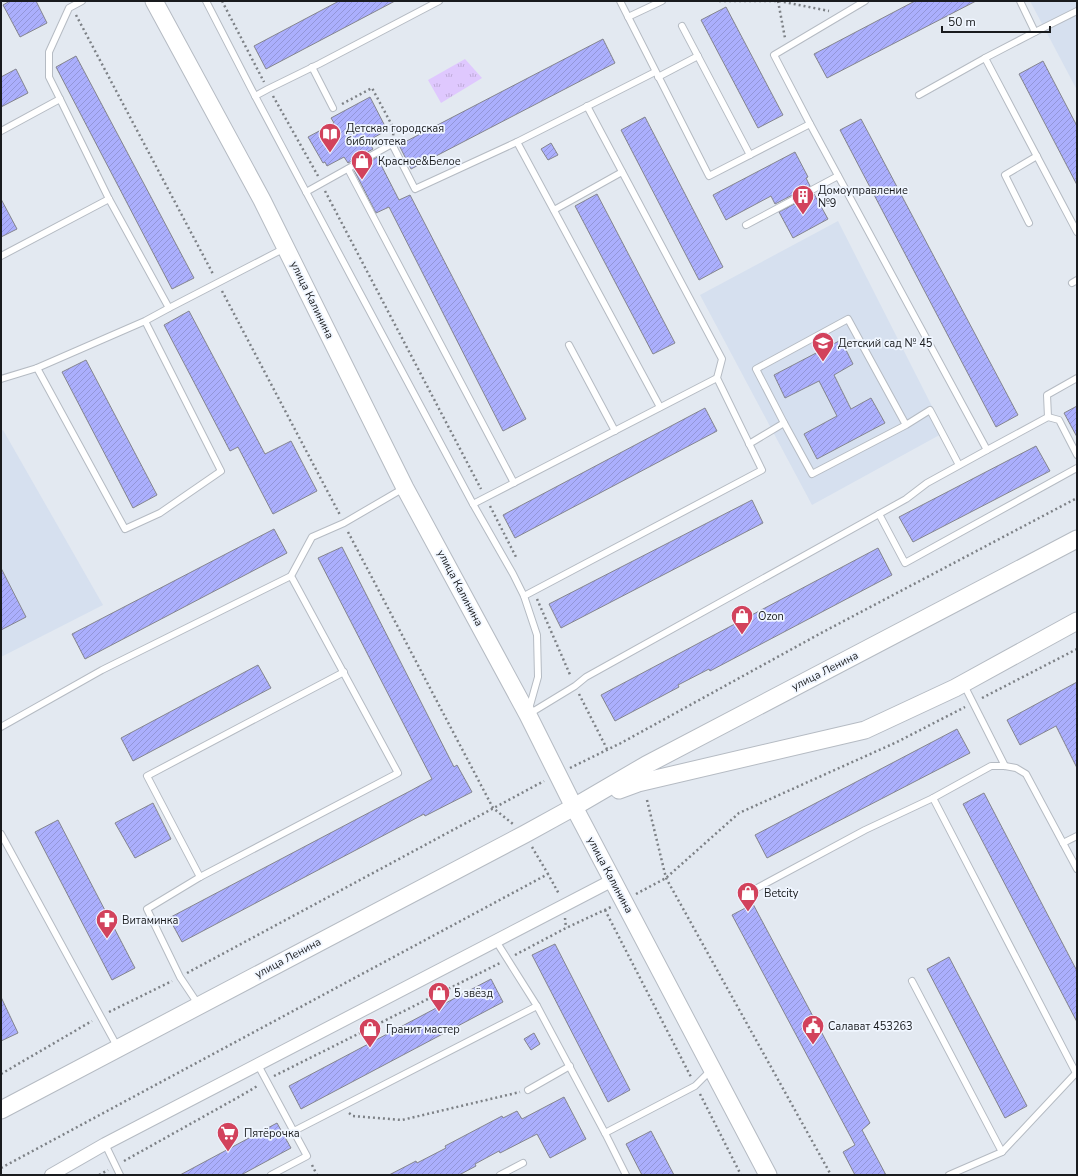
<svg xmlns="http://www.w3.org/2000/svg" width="1078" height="1176" viewBox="0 0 1078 1176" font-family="'Nunito Sans',sans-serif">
	<defs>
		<pattern id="grass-tufts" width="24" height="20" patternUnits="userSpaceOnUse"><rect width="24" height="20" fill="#dfc8fe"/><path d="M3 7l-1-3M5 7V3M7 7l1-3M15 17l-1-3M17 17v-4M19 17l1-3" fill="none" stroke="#bfabd9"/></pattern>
		<pattern id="building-hatch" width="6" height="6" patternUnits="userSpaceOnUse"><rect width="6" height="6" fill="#abaffd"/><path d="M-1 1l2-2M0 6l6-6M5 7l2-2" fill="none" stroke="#9396d8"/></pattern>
	</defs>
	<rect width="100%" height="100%" fill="#e3e9f1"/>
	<g fill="#d6e0ef">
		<polygon points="1030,1 1077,1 1077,90"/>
		<polygon points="838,221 945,432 812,505 700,295"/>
		<polygon points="3,430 103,605 1,657 1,431"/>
	</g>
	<polygon fill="url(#grass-tufts)" points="465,59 482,78 441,103 428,80"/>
	<g fill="url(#building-hatch)" stroke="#84858e">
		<polygon points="10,1 36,1 47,23 20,37 3,5"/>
		<polygon points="339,1 395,1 266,69 254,46"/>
		<polygon points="915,1 976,1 827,78 814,54"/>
		<polygon points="726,7 783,115 758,128 701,20"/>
		<polygon points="603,39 615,63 411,169 399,145"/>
		<polygon points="76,56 194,278 172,289 56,67"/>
		<polygon points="1043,61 1077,126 1077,185 1019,74"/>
		<polygon points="16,69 28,93 1,107 1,77"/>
		<polygon points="370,97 387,130 368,141 373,149 348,163 344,157 327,166 325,162 323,163 308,137 334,123 331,118"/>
		<polygon points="645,117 723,267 699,280 621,130"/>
		<polygon points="861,119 1018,415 996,427 840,130"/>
		<polygon points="551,143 558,155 548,160 541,149"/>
		<polygon points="795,152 808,177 806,178 810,186 775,204 771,196 726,220 713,195"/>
		<polygon points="377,157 399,200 410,195 526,419 503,431 389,207 376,213 354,170"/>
		<polygon points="597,194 675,343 653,354 575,206"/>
		<polygon points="814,194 828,219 793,238 779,212"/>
		<polygon points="1,199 17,229 1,237"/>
		<polygon points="189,311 265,454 291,441 317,491 273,514 238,447 230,451 164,325"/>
		<polygon points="841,340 853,364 834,375 851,409 871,398 885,423 817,459 804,434 837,416 819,381 785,398 774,375"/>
		<polygon points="86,360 157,495 133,508 62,372"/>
		<polygon points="1077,406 1077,437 1064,413"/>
		<polygon points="705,408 717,431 515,538 503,515"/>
		<polygon points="1036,446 1050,471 913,542 899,517"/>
		<polygon points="752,500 763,523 561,628 549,604"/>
		<polygon points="274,529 287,553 85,659 72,634"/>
		<polygon points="342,547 454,767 457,765 472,792 425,816 424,814 182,942 169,918 412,790 432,779 318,558"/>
		<polygon points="878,548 892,575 710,671 709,669 678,685 679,687 615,721 601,695"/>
		<polygon points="1,568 26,617 1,630"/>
		<polygon points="258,665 271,688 133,761 121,738"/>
		<polygon points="1077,682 1077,768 1056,726 1020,745 1007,720"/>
		<polygon points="957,729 970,753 767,858 755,835"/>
		<polygon points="984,793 1077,971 1077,1022 963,804"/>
		<polygon points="153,803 171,839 135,858 115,823"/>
		<polygon points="58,820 135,968 112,980 35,832"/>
		<polygon points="753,904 870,1123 862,1130 886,1175 855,1175 843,1152 855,1145 732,915"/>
		<polygon points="555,944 630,1090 608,1102 532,955"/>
		<polygon points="949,957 1027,1106 1005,1118 927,969"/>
		<polygon points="491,979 503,1002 301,1109 289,1086"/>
		<polygon points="1,997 18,1033 1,1041"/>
		<polygon points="534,1033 540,1044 531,1050 524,1039"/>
		<polygon points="564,1097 586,1139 550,1158 537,1134 500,1153 499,1151 475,1164 476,1166 459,1175 389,1175 416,1161 417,1163 446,1148 445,1146 502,1116 503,1118 517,1111 522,1119"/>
		<polygon points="277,1123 291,1148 241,1175 180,1175"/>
		<polygon points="651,1131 674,1175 642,1175 626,1144"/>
	</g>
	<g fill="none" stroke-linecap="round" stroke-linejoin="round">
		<g stroke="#b5bbc3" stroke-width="8">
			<g id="lane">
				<polyline points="206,1 255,96 353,280 473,504 513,574 524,596 537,635 538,677 529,709"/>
				<polyline points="620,1 709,176 810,124"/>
				<polyline points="1020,1 1035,32 985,58 1077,232"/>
				<polyline points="628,17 662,1"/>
				<polyline points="682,26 750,155"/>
				<polyline points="1035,32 1077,11"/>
				<polyline points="312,67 333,108"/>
				<polyline points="658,77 698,56"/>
				<polyline points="919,95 985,58"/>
				<polyline points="255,96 268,89 319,64 439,1"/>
				<polyline points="60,99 49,77 49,52 69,8 82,1"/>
				<polyline points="1,131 60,99 109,199 169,308 285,248"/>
				<polyline points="517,142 660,407"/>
				<polyline points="348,169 514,483"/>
				<polyline points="306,192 392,144 415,189 517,142 655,72"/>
				<polyline points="554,210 622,172"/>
				<polyline points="1029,223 1005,175 1037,156"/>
				<polyline points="746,225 838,176"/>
				<polyline points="1,256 109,199"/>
				<polyline points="1072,283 1077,280"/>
				<polyline points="145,321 221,471 160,513 125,529 37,368 145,321 169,308"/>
				<polyline points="569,345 615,431"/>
				<polyline points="1,379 37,368"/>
				<polyline points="1048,417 1047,395 1077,378"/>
				<polyline points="906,425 848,319 756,369 784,423 812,474 906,425 930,410 959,465"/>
				<polyline points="749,444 784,423"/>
				<polyline points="987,450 1048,417 1059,420 1077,455"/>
				<polyline points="473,504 717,378"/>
				<polyline points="879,514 905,563 1077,468"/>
				<polyline points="524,596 762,470 717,378 722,359 587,106"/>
				<polyline points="964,685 1005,766"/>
				<polyline points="529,714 575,686 586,677 906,499 927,483 987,450 810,124 774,55 865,1"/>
				<polyline points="1,727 102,670 291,576"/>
				<polyline points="1,834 118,1048"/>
				<polyline points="1063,843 1077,836"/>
				<polyline points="1077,869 1026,774 1016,768 1005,766 991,766 933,798 1076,1073 1077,1072"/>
				<polyline points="200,877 147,776 344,672"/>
				<polyline points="746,894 865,830 933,798"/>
				<polyline points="912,981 1002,1152 1076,1073"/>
				<polyline points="198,1004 180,977 147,909 200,877 398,773 291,576 312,537 344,523 404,488"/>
				<polyline points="537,1006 605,1133 695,1086 711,1070"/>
				<polyline points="258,1065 307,1156 271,1175"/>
				<polyline points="528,1090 570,1066"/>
				<polyline points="294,1131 537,1006 496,941"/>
				<polyline points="605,1133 626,1175"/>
				<polyline points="105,1144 120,1175"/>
				<polyline points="500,1175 523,1163"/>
				<polyline points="949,1175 1002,1152"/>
			</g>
		</g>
		<g stroke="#b5bbc3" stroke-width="14">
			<polyline id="street" points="51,1175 105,1144 613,880"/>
		</g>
		<g stroke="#b5bbc3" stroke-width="19">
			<g id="secondary">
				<polyline points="154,1 262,200 405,488 528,715 574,807 768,1175"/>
				<polyline points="619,790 638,783 865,730 955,688 1077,621"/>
				<polyline points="1,1110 525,834 574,807 646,765 1077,539"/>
			</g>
		</g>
		<g stroke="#7d8186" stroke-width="2.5" stroke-dasharray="2 3" stroke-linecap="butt">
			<polyline points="222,1 264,82"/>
			<polyline points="719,1 778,1"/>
			<polyline points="778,1 785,38"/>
			<polyline points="779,1 829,11"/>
			<polyline points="76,15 213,274"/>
			<polyline points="273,96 318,176"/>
			<polyline points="342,104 372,88 394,129 393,136"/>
			<polyline points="325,191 481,489"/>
			<polyline points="222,291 340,515"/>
			<polyline points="490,506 516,557"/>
			<polyline points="348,532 493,808 513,824"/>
			<polyline points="537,599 571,677"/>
			<polyline points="579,694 607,749"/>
			<polyline points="982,698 1077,649"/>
			<polyline points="570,768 621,743 823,632 1077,498"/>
			<polyline points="647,800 666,878 831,1175"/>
			<polyline points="532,847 548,874"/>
			<polyline points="636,894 666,878 739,813 897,742 965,707"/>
			<polyline points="605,910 691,1077"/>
			<polyline points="565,918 566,928"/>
			<polyline points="515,955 566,928 611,907"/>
			<polyline points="187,973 544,781"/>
			<polyline points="109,1012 172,981"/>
			<polyline points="1,1074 92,1021"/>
			<polyline points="274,1076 500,963"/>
			<polyline points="700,1094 741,1175"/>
			<polyline points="349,1113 353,1116 402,1120 520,1092"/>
			<polyline points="124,1161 244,1094 259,1085"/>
			<polyline points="312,1165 317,1175"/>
			<polyline points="1,1168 548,874 559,894"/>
			<polyline points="99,1175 108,1170"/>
		</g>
		<use href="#lane" stroke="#fff" stroke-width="6"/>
		<use href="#street" stroke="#fff" stroke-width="12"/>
		<use href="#secondary" stroke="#fff" stroke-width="17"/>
	</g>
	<defs>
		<g id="library-pin" transform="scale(1.15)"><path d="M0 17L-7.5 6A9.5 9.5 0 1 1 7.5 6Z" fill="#d2425c" stroke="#f0f6ff"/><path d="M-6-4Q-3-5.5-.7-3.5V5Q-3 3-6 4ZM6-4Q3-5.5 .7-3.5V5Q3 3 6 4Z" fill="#fff"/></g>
		<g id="shop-pin" transform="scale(1.15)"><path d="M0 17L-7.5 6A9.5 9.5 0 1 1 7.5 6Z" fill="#d2425c" stroke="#f0f6ff"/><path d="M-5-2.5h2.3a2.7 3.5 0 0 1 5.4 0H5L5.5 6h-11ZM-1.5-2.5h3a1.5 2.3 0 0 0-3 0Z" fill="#fff"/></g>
		<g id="building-pin" transform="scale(1.15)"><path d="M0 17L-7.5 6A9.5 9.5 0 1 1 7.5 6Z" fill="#d2425c" stroke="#f0f6ff"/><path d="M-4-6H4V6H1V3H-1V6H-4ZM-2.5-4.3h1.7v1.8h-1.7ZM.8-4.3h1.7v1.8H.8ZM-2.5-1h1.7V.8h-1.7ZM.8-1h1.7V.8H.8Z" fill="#fff"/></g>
		<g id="school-pin" transform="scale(1.15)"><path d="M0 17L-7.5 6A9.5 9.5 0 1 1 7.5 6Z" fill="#d2425c" stroke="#f0f6ff"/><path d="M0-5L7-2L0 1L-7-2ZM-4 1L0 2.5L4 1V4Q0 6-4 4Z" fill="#fff"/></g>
		<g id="pharmacy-pin" transform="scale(1.15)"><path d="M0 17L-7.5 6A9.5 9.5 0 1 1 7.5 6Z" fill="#d2425c" stroke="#f0f6ff"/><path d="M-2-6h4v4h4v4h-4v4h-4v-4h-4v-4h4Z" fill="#fff"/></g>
		<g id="civic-pin" transform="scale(1.15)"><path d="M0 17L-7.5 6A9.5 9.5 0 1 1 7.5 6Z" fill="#d2425c" stroke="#f0f6ff"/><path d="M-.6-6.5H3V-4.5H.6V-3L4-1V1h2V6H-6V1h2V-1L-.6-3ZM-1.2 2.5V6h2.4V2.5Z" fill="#fff"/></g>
		<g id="supermarket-pin" transform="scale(1.15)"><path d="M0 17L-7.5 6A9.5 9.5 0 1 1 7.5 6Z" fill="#d2425c" stroke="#f0f6ff"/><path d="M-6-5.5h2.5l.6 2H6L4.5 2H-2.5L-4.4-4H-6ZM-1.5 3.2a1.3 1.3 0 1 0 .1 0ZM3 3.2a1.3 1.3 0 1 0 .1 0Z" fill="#fff"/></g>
	</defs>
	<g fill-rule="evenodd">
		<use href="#library-pin" x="330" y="134"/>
		<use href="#shop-pin" x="362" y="161"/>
		<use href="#building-pin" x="803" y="196"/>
		<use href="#school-pin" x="823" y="343"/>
		<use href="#shop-pin" x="742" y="616"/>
		<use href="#shop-pin" x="748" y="893"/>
		<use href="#pharmacy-pin" x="107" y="920"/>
		<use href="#shop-pin" x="439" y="993"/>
		<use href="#civic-pin" x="813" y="1026"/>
		<use href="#shop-pin" x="370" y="1029"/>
		<use href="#supermarket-pin" x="228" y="1133"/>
	</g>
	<g text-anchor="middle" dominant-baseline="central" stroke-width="3.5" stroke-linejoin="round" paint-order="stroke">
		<g font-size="11" fill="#191b1e" stroke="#f0f6ff" text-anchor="start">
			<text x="346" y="128">Детская городская<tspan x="346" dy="13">библиотека</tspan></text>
			<text x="378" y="161">Красное&amp;Белое</text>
			<text x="818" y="190">Домоуправление<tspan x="818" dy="13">№9</tspan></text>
			<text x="838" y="343">Детский сад № 45</text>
			<text x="758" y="616">Ozon</text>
			<text x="764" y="893">Betcity</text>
			<text x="122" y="920">Витаминка</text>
			<text x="454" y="993">5 звёзд</text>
			<text x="828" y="1026">Салават 453263</text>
			<text x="386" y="1029">Гранит мастер</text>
			<text x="244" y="1133">Пятёрочка</text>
		</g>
		<g font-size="11" fill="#191b1e" stroke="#f0f6ff">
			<text transform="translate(312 300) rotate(64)">улица Калинина</text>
			<text transform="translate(460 588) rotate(62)">улица Калинина</text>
			<text transform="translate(825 671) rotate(-27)">улица Ленина</text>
			<text transform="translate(610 875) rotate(62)">улица Калинина</text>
			<text transform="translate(288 958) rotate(-28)">улица Ленина</text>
		</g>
	</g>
	<rect width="1078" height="1176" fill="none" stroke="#191b1e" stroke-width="4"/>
	<path d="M942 26v6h108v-6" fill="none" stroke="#191b1e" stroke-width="2"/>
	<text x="948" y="26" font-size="12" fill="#191b1e" stroke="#f0f6ff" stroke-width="3" paint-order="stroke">50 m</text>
</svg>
